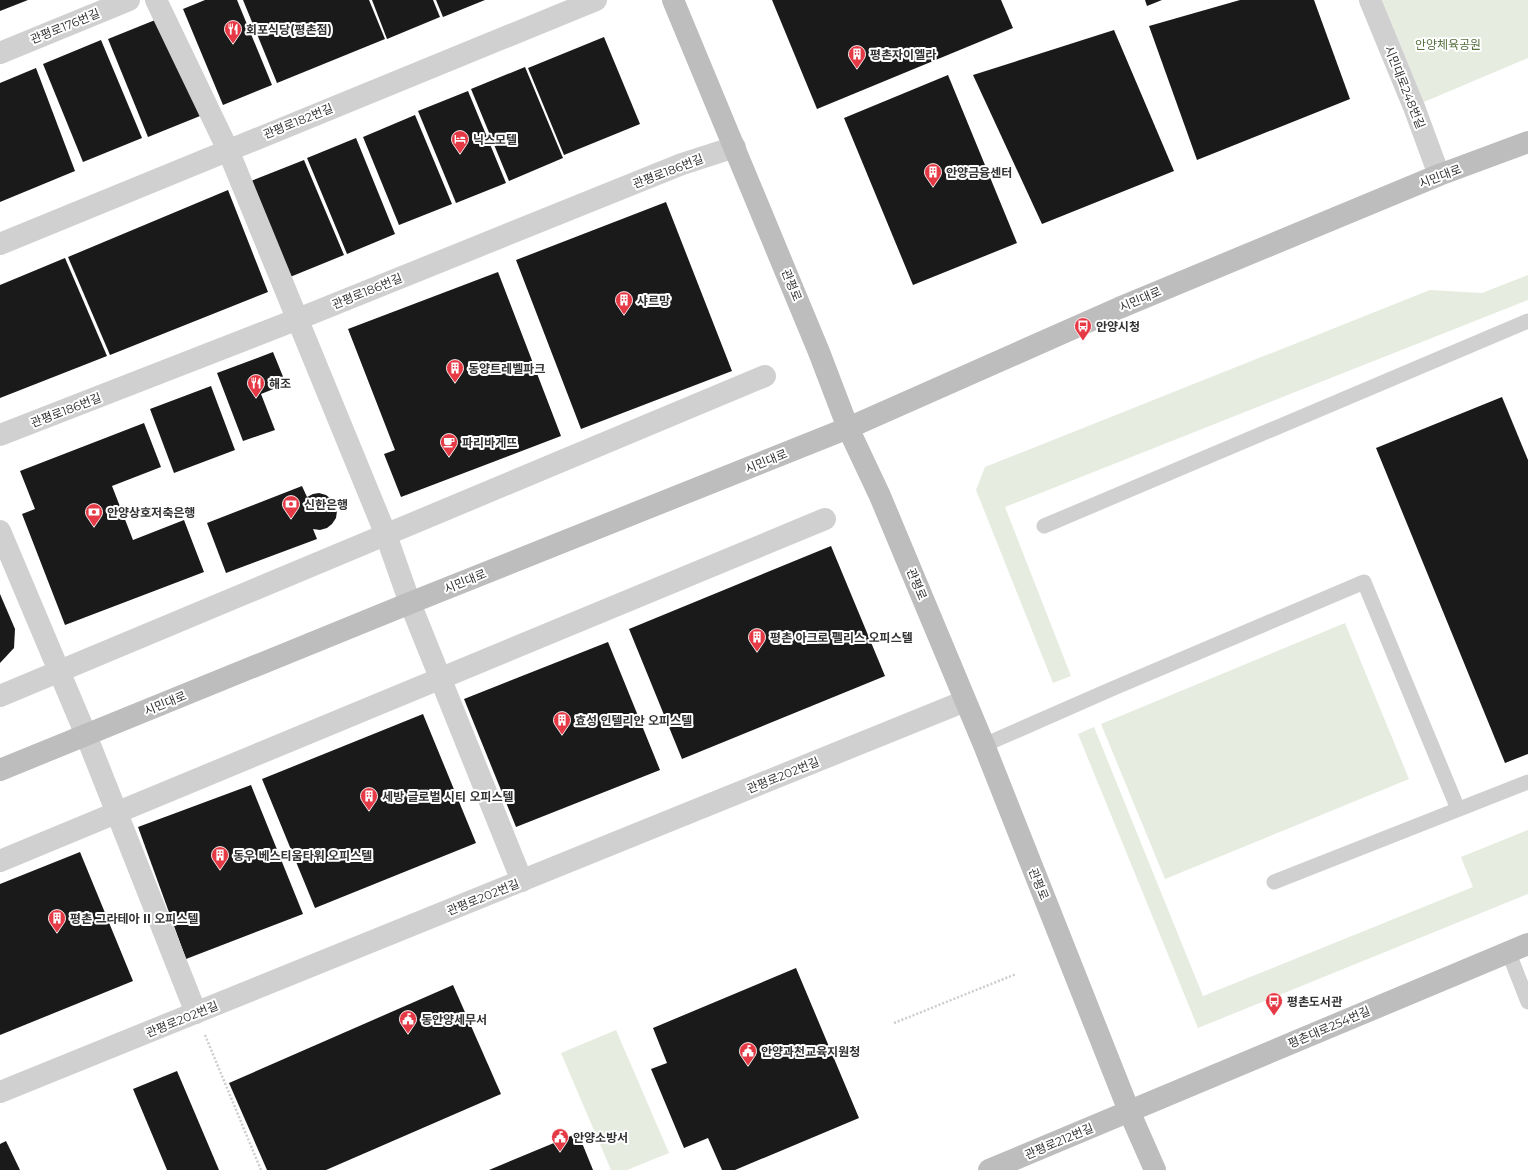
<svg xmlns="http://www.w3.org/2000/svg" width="1528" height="1170" viewBox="0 0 1528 1170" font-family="Montserrat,'Noto Sans KR',sans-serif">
	<rect width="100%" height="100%" fill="#fff"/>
	<g fill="#e6ecdf">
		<polygon points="1382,0 1528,0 1528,58 1424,102"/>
		<polygon points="1528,275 1528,300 1005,507 1071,676 1053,683 976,490 985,467 1430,290 1482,293"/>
		<polygon points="1345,623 1409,779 1165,879 1101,724"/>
		<polygon points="1094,727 1203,996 1473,887 1461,857 1528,830 1528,894 1198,1028 1078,734"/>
		<polygon points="616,1030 669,1153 627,1170 611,1170 561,1053"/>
	</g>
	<g fill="#1a1a1a">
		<polygon points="0,0 28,0 0,11"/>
		<polygon points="205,0 237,0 272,85 223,105 183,9"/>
		<polygon points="243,0 369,0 385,39 277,83"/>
		<polygon points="372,0 433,0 440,17 387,39"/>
		<polygon points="436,0 485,0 443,17"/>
		<polygon points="772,0 1001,0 1013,28 817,109"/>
		<polygon points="1145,0 1162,0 1147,6"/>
		<polygon points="1240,0 1314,0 1350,99 1197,160 1149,26"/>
		<polygon points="165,16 205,114 148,137 108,39"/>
		<polygon points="1114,30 1174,171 1042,224 973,75"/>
		<polygon points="604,37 640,124 564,155 528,68"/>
		<polygon points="101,40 142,138 83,162 43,64"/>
		<polygon points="525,67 563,158 509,181 471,89"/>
		<polygon points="36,68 75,171 0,202 0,83"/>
		<polygon points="948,75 1017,243 913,285 844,118"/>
		<polygon points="468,91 506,183 456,203 418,111"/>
		<polygon points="415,115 452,204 399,225 363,137"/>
		<polygon points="356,138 395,234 347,254 307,158"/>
		<polygon points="304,160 344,255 290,277 251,181"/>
		<polygon points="228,190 268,292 110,355 68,257"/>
		<polygon points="666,202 732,371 581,429 516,260"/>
		<polygon points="65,258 107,356 0,398 0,285"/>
		<polygon points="498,272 561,436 401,497 384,454 395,450 348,329"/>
		<polygon points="273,352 286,384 261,394 275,430 243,441 217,373"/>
		<polygon points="211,386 235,450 174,473 150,409"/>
		<polygon points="1502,397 1528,460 1528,754 1505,763 1376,448"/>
		<polygon points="144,423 161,467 112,486 133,540 184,520 204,572 65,625 22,514 35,509 20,471"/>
		<polygon points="302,486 307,497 313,494 319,493 326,495 331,499 335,504 337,511 336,518 332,524 327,528 320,530 313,529 317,539 226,573 207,523"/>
		<polygon points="831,546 885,676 682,759 629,629"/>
		<polygon points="0,594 15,629 14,648 0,663"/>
		<polygon points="608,642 660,770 516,827 464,699"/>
		<polygon points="423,714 476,843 315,908 262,779"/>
		<polygon points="251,785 303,914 186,959 138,827"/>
		<polygon points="80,852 133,981 0,1035 0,884"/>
		<polygon points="796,968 859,1118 735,1170 722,1170 708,1138 684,1148 651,1069 667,1063 653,1028"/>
		<polygon points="453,985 501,1094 326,1170 267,1170 229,1083"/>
		<polygon points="177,1071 219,1170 167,1170 133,1089"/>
		<polygon points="578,1133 593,1170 489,1170"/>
		<polygon points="6,1141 20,1170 0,1170 0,1144"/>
	</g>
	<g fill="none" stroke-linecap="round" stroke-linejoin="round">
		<g stroke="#cdcdcd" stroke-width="2.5" stroke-dasharray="2 2" stroke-linecap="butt">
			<polyline points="894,1023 1016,974"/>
			<polyline points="205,1035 261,1170"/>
		</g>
		<g stroke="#d0d0d0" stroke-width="15">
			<polyline points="1044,526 1528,321"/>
			<polyline points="984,745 1114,688 1364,582 1458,809"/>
			<polyline points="1274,882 1528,782"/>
			<polyline points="1508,951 1528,1002"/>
		</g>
		<g stroke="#d0d0d0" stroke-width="22">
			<polyline points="156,0 228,150 386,535 410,603 522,881"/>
			<polyline points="1370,0 1414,107 1439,175"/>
			<polyline points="0,53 129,0"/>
			<polyline points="0,244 596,0"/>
			<polyline points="0,435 298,319 682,164 735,147"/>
			<polyline points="0,531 86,735 196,1013"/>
			<polyline points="0,696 765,376"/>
			<polyline points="0,861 825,519"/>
			<polyline points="0,1092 965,701"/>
		</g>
		<g stroke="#bdbdbd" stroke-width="22">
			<polyline points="673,0 819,352 848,428 880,496 984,745 1129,1111 1155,1170"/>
			<polyline points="0,770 410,603 848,428 1119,308 1439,175 1528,142"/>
			<polyline points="989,1170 1528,944"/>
		</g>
	</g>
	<defs>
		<g id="restaurant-pin" transform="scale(0.9)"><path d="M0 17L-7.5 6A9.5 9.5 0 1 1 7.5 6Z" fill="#e63946" stroke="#fff"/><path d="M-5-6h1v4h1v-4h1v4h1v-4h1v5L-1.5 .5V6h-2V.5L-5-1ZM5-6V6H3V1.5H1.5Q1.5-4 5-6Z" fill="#fff"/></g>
		<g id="building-pin" transform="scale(0.9)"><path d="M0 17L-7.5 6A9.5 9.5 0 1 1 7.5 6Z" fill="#e63946" stroke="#fff"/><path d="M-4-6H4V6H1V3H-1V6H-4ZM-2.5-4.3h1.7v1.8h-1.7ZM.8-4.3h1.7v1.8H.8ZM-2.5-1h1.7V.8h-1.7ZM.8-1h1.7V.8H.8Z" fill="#fff"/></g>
		<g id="hotel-pin" transform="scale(0.9)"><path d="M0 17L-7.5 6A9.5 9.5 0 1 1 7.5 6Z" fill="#e63946" stroke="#fff"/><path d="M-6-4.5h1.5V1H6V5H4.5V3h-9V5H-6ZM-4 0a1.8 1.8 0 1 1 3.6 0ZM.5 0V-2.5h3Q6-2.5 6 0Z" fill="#fff"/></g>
		<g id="bus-pin" transform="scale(0.9)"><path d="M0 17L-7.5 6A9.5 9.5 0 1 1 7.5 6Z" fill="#e63946" stroke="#fff"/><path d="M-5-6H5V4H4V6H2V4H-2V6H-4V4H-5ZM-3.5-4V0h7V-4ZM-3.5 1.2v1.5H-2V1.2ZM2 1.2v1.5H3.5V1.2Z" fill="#fff"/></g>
		<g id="cafe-pin" transform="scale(0.9)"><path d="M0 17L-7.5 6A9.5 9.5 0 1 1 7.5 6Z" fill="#e63946" stroke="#fff"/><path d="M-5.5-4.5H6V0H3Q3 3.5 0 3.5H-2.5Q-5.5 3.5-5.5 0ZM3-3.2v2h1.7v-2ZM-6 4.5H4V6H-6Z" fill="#fff"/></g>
		<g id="bank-pin" transform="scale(0.9)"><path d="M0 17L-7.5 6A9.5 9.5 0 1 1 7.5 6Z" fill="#e63946" stroke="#fff"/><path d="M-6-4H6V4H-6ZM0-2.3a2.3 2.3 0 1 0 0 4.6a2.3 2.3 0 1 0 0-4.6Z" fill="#fff"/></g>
		<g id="civic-pin" transform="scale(0.9)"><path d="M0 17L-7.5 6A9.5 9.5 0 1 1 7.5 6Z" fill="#e63946" stroke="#fff"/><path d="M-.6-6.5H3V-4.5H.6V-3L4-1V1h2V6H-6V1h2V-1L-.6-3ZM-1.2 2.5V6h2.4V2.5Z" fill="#fff"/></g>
	</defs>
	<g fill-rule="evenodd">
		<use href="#restaurant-pin" x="233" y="29"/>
		<use href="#building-pin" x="857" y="54"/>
		<use href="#hotel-pin" x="460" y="139"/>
		<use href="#building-pin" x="933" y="172"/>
		<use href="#building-pin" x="624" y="300"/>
		<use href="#bus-pin" x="1083" y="326"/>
		<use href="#building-pin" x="455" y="368"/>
		<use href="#restaurant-pin" x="256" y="383"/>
		<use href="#cafe-pin" x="449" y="442"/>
		<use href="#bank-pin" x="291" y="504"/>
		<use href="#bank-pin" x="94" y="512"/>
		<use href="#building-pin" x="757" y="637"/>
		<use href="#building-pin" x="562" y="720"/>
		<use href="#building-pin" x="369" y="796"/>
		<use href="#building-pin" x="220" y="855"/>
		<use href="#building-pin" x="57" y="918"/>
		<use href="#bus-pin" x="1274" y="1001"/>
		<use href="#civic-pin" x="408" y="1019"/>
		<use href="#civic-pin" x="748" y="1051"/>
		<use href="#civic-pin" x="560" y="1137"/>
	</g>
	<g text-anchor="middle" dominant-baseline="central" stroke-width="4" stroke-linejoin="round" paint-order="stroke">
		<g font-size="12" fill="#333" stroke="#fff">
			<text transform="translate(65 26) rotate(-22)">관평로176번길</text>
			<text transform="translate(1405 87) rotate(68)">시민대로248번길</text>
			<text transform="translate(298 121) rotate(-22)">관평로182번길</text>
			<text transform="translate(668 171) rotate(-21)">관평로186번길</text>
			<text transform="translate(1440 176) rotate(-21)">시민대로</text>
			<text transform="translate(792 285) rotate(68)">관평로</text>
			<text transform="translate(367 291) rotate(-22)">관평로186번길</text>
			<text transform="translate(1140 299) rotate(-23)">시민대로</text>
			<text transform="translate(66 410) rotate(-21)">관평로186번길</text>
			<text transform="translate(766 461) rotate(-22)">시민대로</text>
			<text transform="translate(465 581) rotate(-22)">시민대로</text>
			<text transform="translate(917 584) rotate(67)">관평로</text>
			<text transform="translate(165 703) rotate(-22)">시민대로</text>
			<text transform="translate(783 775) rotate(-22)">관평로202번길</text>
			<text transform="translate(1039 884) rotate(68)">관평로</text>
			<text transform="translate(483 897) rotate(-22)">관평로202번길</text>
			<text transform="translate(182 1019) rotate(-22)">관평로202번길</text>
			<text transform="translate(1329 1027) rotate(-23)">평촌대로254번길</text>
			<text transform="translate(1059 1141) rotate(-23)">관평로212번길</text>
		</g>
		<g font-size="12" font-weight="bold" fill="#333" stroke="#fff" text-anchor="start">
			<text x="246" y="29">회포식당(평촌점)</text>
			<text x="870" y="54">평촌자이엘라</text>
			<text x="473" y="139">닉스모텔</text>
			<text x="946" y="172">안양금융센터</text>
			<text x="637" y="300">샤르망</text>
			<text x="1096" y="326">안양시청</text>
			<text x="468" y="368">동양트레벨파크</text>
			<text x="269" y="383">해조</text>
			<text x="462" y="442">파리바게뜨</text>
			<text x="304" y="504">신한은행</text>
			<text x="107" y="512">안양상호저축은행</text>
			<text x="770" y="637">평촌 아크로 펠리스 오피스텔</text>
			<text x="575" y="720">효성 인텔리안 오피스텔</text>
			<text x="382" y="796">세방 글로벌 시티 오피스텔</text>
			<text x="233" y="855">동우 베스티움타워 오피스텔</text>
			<text x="70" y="918">평촌 그라테아 II 오피스텔</text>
			<text x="1287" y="1001">평촌도서관</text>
			<text x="421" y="1019">동안양세무서</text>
			<text x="761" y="1051">안양과천교육지원청</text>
			<text x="573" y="1137">안양소방서</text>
		</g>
		<g font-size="12" fill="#56703f" stroke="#fff">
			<text x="1448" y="44">안양체육공원</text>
		</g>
	</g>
</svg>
